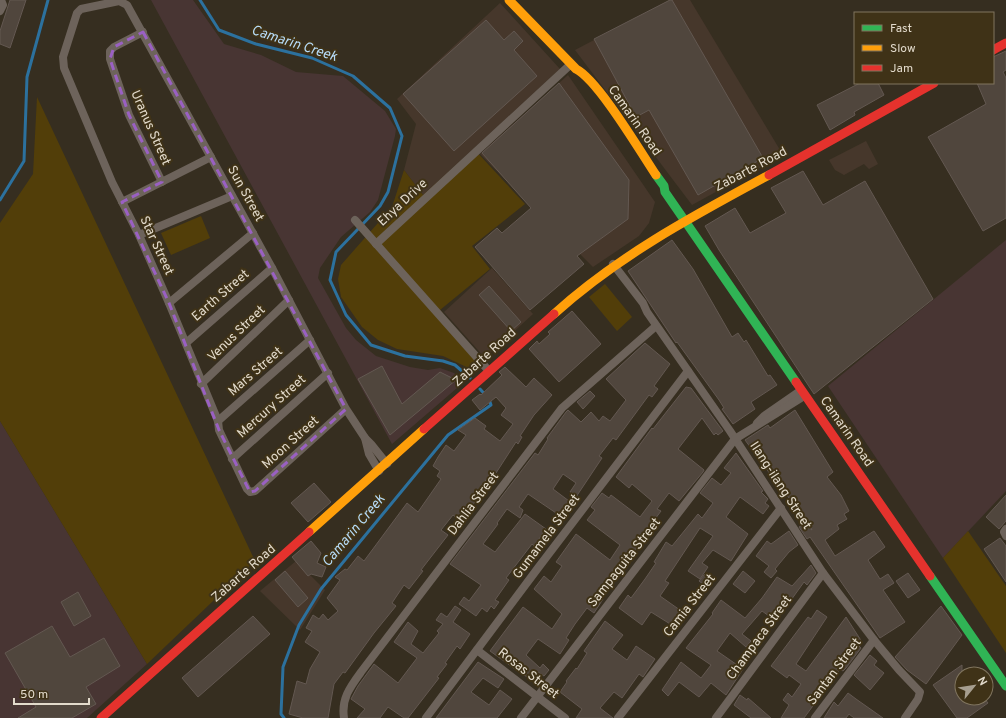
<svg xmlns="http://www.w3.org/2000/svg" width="1006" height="718" viewBox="0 0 1006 718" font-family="Overpass,sans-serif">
	<rect width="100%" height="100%" fill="#362e20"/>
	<g fill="#46372b">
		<polygon points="670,0 690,0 783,155 692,205 575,50"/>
		<polygon points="500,3 560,69 423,195 404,170 416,124 397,99"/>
		<polygon points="568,75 655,202 649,223 639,236 593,267 480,154"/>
		<polygon points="866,141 878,164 869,169 864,164 844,175 835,170 829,160"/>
		<polygon points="492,268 533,314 485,358 444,312"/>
		<polygon points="296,561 325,590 300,630 260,591"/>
	</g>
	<g fill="#483533">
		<polygon points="151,0 193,0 224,44 261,55 296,72 343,76 385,111 396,129 395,136 378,200 370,212 341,237 320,268 318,278 346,328 356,340 376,356 410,367 428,370 440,368 454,373 464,382 392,444"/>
		<polygon points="1006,240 1006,491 943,558 828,386"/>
		<polygon points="0,421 147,664 87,718 0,718"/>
	</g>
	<g fill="#523e09">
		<polygon points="37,97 255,561 147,664 0,421 0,223 33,174"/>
		<polygon points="474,149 525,204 472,246 490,269 440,310 485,362 475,371 443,356 397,349 378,340 362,327 341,297 338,279 341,265 392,207 404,170 423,195"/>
		<polygon points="201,216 210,238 171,255 161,233"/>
		<polygon points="605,284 632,317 617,331 589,297"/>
		<polygon points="968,531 1006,586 1006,653 943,558"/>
	</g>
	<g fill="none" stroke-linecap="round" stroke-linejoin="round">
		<g stroke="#2c719e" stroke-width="3">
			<polyline points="200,0 219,30 256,44 312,58 353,76 390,108 402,136 388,192 380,206 336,252 330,280 346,315 371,345 405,356 443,361 455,365 470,378"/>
			<polyline points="0,200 24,161 27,77 48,0"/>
			<polyline points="284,718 281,714 283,667 299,625 321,589 448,435 491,405 489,399 480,389"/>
		</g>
	</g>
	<g fill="#50463d" stroke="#635851">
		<polygon points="10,0 26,0 10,48 0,44 0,31"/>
		<polygon points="670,0 672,0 763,158 698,195 649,110 636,117 594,39"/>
		<polygon points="486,20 504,40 514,31 523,41 514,50 537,76 454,151 403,94"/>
		<polygon points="1006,51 1006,70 1003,72 1006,78 1006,218 983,231 928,137 986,104 977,83 993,83 993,57"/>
		<polygon points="559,83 629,180 628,219 577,256 584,264 530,310 475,247 497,228 502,233 531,208 482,153"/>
		<polygon points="860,83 878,83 884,95 854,112 855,115 830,130 817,105"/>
		<polygon points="803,171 823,205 865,181 933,299 814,394 719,250 705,226 735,208 750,233 786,213 771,188"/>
		<polygon points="672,240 693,269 732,337 738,333 744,342 746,340 768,376 770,375 777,385 751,402 755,409 733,424 722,409 724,408 719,400 677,342 676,343 628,271"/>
		<polygon points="489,286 521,322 511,331 479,295"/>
		<polygon points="572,311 601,344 559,382 529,349 537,341 539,344 550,334 548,332"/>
		<polygon points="645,343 670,364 654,386 658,389 652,397 649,395 616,440 613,438 599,456 602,458 576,497 570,492 576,483 563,474 553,489 569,501 559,515 528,494 519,507 523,510 520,518 507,509 497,523 498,524 483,544 495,552 525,514 546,529 534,546 532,544 506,578 509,580 495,600 499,602 494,609 491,606 487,612 482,608 476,616 459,604 464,597 469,601 481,585 450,564 535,453 538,455 548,439 547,438 566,412 568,410 581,422 591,412 599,421 603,416 610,421 626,400 606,379"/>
		<polygon points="382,366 402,404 440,372 456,380 390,435 358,379"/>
		<polygon points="505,367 526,387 534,378 552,395 534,415 520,436 522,437 518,444 516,442 496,473 492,471 480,489 483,491 461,521 453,515 441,530 448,535 424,566 421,570 423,571 409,589 404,585 392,603 396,606 374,633 345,673 343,672 334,684 328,718 303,718 289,714 297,681 306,684 310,669 320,652 305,642 312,631 306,628 313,615 319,619 323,614 328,620 338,611 327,598 340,580 335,577 345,569 347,570 358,556 364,561 407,503 418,512 441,479 437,476 440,471 433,466 438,457 446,445 454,451 466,435 458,430 475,418 486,426 484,429 500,441 513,424 501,415 506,408 496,397 480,410 472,400 480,394 481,395 502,375 499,372"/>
		<polygon points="686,387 691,388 723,431 718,435 716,433 714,435 702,418 678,449 704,470 703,472 679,501 669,493 657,509 661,511 652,523 655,525 650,533 646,531 624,569 621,568 616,575 614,574 598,596 603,599 594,613 587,608 575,624 566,638 569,640 560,654 538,639 526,655 540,668 543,664 549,670 544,676 538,672 533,680 522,674 490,651 523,607 552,629 562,614 534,589 544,576 551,582 562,566 556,562 576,534 610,560 620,545 587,520 595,510 591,507 602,493 609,498 611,495 640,517 652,501 632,484 629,488 616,477 652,428 653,429"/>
		<polygon points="590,391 595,396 583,409 577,402"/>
		<polygon points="795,410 833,472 827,477 841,495 849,511 844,514 847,519 837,525 839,529 825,540 835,556 874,531 885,547 868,560 880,579 888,574 894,583 883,590 905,622 880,638 810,537 807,539 799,527 804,524 812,530 808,522 790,497 789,498 776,482 745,440 768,425 770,428"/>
		<polygon points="736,453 763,491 761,492 768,499 765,503 769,506 763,514 740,497 726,517 748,534 731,561 713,550 702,563 708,567 700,579 688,571 713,536 700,528 665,581 669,583 660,596 687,615 683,622 680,620 675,627 651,612 642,625 619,608 628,595 631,598 645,579 656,563 654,562 666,542 672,546 698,514 702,518 713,503 700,493 712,478 721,485 731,473 724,468"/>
		<polygon points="314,483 331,502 308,522 291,503"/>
		<polygon points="1006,495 1006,521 999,529 986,517"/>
		<polygon points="789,531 798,545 789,552 775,569 777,571 771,578 764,572 769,566 756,556 767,541 771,544"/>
		<polygon points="1000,538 1006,546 1006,582 984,549"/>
		<polygon points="311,541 321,553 317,563 326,567 322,577 311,574 308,576 292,557"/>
		<polygon points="811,565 816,573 807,585 804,582 776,621 762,611 742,634 751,641 746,647 730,633 717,651 743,669 726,695 711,683 699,697 679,682 668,696 662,690 681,662 701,678 711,665 686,648 713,614 712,613 721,600 745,618 762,598 777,577 792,586"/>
		<polygon points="285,571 308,598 298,607 275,580"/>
		<polygon points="743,571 755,581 745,593 733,584"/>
		<polygon points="908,573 920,590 908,598 896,581"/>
		<polygon points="705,574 712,580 707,587 699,581"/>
		<polygon points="78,592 91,616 74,626 61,602"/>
		<polygon points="455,606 461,610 453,622 470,634 460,649 457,646 445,663 447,664 437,677 439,678 408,718 404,718 388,707 380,718 357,718 365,709 351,699 358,686 374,664 398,683 417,658 394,642 408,622 418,631 411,644 423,653 439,633 437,631 443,624 436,620 441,613 447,617"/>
		<polygon points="941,606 962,635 926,684 907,670 895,657"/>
		<polygon points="817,610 827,617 796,664 806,671 846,617 862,642 859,646 861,648 846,668 843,671 840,669 804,718 781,718 789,705 783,700 788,693 792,697 801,684 789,675 787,678 771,666 808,617 811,619"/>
		<polygon points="253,616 270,634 198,697 182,678"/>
		<polygon points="605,621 623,635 612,649 627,660 636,646 655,659 643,677 639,674 622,698 614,692 600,708 613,718 576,718 582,709 560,692 567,682 566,681 576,668 577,669 587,653 584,651"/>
		<polygon points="52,626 70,657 104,638 120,666 86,687 96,704 72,718 18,718 36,707 5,653"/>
		<polygon points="870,655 877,661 874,665 884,673 870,690 854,675"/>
		<polygon points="478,662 504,679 498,688 483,678 471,692 489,705 500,690 512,699 497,718 436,718"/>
		<polygon points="962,665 962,698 984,698 988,703 967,718 957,718 933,685"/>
		<polygon points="848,693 856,699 883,718 854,718 849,714 846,718 824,718 834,702 838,706"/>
		<polygon points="740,695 747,700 748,698 771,718 751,718 734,705"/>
	</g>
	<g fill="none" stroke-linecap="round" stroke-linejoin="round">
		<g stroke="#6d635b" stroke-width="8">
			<polyline points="0,11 3,5 1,0"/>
			<polyline points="143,32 114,47 110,51 110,59 129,115 162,182"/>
			<polyline points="122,202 211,157"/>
			<polyline points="355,220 489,371"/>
			<polyline points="139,235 232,196"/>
			<polyline points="376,244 571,64"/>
			<polyline points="613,264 643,303 647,312 730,431 823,573 874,640 899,670 920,692 918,699 905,718"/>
			<polyline points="169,303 253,233"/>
			<polyline points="186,343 272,268"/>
			<polyline points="201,384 289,300"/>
			<polyline points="346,409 255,491 250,492 247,489 219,430 218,421 169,303 139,235 112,182 64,68 63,57 77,13 81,9 119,1 127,5 272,268 346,409 365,438 371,444 387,464"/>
			<polyline points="218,421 310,340"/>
			<polyline points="757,423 764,416 800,391"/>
			<polyline points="365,438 369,454 379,471"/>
			<polyline points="232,459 328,373"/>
			<polyline points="1006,529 1004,532 1006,536"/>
			<polyline points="477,650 565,718"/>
			<path d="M344 718C341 699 350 687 361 672L562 408 656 326"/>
			<polyline points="426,718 538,568 688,371"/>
			<polyline points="521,718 735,439 804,396"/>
			<polyline points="618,718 781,508"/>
			<polyline points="716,718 823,573"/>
			<polyline points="815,718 874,640"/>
		</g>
		<g stroke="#30b455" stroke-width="9">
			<polyline points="656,175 664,186 665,192 796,382"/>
			<polyline points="930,576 1006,686"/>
		</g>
		<g stroke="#ff9f0a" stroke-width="9">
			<path d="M509 0 576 69C598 80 640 151 656 175"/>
			<path d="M554 314C618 256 693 216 769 175"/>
			<polyline points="309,532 424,429"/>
		</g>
		<g stroke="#e5322d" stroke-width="9">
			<polyline points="993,50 1006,43"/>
			<polyline points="769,175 934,83"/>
			<polyline points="796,382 930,576"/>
			<polyline points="424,429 554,314"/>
			<polyline points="101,718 309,532"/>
		</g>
	</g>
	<path fill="none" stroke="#9a60c3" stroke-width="3" stroke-dasharray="8 5" stroke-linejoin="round" d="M143 32 346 409 255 491 250 492 219 430 169 303 122 202 162 182 129 115 110 59 114 47Z"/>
	<g text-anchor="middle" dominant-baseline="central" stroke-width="4" stroke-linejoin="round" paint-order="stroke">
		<g font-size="13" fill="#e2dacb" stroke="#3f3217">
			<text transform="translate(634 121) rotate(55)">Camarin Road</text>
			<text transform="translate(150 128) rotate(66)">Uranus Street</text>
			<text transform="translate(751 170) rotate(-28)">Zabarte Road</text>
			<text transform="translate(245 194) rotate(61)">Sun Street</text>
			<text transform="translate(403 203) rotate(-43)">Ehya Drive</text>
			<text transform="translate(156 246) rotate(65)">Star Street</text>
			<text transform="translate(221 296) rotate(-41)">Earth Street</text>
			<text transform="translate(237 334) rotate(-44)">Venus Street</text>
			<text transform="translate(485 358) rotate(-42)">Zabarte Road</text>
			<text transform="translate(256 372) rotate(-41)">Mars Street</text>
			<text transform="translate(272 407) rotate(-42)">Mercury Street</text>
			<text transform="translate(846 432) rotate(55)">Camarin Road</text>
			<text transform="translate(291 443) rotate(-42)">Moon Street</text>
			<text transform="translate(780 486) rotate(57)">Ilang-ilang Street</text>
			<text transform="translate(474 504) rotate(-53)">Dahlia Street</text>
			<text transform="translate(547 537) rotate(-53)">Gumamela Street</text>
			<text transform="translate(625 563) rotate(-52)">Sampaguita Street</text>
			<text transform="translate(244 574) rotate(-41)">Zabarte Road</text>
			<text transform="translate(690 606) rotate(-52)">Camia Street</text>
			<text transform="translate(760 638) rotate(-54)">Champaca Street</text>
			<text transform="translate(835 672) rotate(-53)">Santan Street</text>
			<text transform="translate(528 674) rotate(38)">Rosas Street</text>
		</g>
		<g font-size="14" font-style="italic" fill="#b6dbf7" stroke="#3f3217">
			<text transform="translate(294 44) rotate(18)">Camarin Creek</text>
			<text transform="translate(354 531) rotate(-50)">Camarin Creek</text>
		</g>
	</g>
	<rect x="854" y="12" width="140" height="72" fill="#3f3217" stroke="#80755f"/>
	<rect x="862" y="25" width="20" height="6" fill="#30b455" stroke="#80755f"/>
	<text x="890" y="32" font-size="12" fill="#e2dacb">Fast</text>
	<rect x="862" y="45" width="20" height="6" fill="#ff9f0a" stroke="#80755f"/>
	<text x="890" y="52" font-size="12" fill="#e2dacb">Slow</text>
	<rect x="862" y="65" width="20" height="6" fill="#e5322d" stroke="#80755f"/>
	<text x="890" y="72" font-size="12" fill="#e2dacb">Jam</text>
	<g transform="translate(974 686) rotate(60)"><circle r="19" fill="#3f3217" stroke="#80755f"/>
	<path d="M0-3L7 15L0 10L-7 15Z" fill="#a69e8f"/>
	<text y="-6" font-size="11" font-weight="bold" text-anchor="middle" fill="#e2dacb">N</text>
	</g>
	<path d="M14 698v6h75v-6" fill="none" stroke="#e2dacb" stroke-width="2"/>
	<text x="20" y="698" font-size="12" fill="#e2dacb" stroke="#3f3217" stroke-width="3" paint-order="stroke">50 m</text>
</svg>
